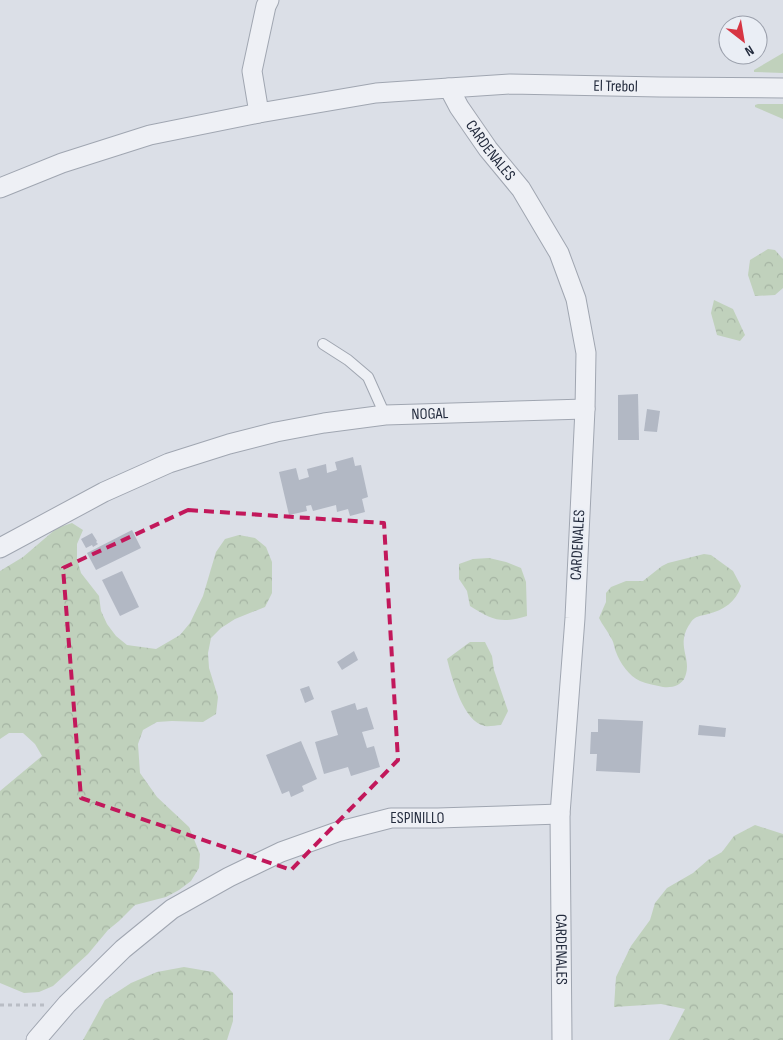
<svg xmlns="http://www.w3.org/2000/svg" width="783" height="1040" viewBox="0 0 783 1040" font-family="'Sofia Sans Condensed',sans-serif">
	<defs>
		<pattern id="forest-crowns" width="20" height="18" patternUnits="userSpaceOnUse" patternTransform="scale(1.25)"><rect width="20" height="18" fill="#c0d1bc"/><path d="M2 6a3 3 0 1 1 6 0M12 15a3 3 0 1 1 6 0" fill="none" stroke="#a5b4a3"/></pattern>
	</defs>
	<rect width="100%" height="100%" fill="#dbdfe7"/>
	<g fill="#c0d1bc">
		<polygon points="783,53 783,73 754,72 754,70"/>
		<polygon points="758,104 783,104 783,119 755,107 755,105"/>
	</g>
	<g fill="url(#forest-crowns)">
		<polygon points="768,249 775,250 783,259 783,288 775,295 755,296 748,275 750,260"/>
		<polygon points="714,300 733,309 745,335 740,341 717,335 711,313"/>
		<polygon points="72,523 83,530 77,544 77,559 81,573 99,596 101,611 107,624 116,636 127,645 156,649 180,635 190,623 203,596 216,552 225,539 239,535 255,538 266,547 272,562 272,593 265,607 235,619 221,628 211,638 208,653 209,668 218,697 216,714 203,722 172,721 157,722 143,730 138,744 140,773 157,797 189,827 200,854 199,868 191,881 179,890 166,897 135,905 119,921 108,930 88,954 53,986 39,992 24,993 0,983 0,791 42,756 35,744 23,733 9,733 0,739 0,571 23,557 57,528"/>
		<path d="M704 554 711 555 733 571 741 586C736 602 724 610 708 614 701 616 695 616 691 622 674 645 693 658 685 677 681 686 672 688 663 687 656 685 647 684 640 681 629 676 620 663 616 652 614 647 614 642 611 638 608 631 602 625 599 618L606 602V593L611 587 626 581H643L662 566 668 563Z"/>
		<path d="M489 558 506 562 521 568 526 582 527 616C501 624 492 620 470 606L467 591 459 579V564L473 559Z"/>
		<path d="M470 642H485L492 656 494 670 508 711 501 725C496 725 489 727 485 726 463 722 452 678 447 659Z"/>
		<polygon points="755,825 783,834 783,1040 669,1040 685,1009 661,1004 614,1007 616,977 631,946 650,920 655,903 667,888 693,873 708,860 722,852 734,836"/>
		<polygon points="184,967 213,972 233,993 233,1021 227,1040 83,1040 105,1000 131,983 157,972"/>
	</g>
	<g fill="#b2b8c4">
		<polygon points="638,394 639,440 618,440 618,395"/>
		<polygon points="647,409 660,411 657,432 644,431"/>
		<polygon points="353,457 355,466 361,465 368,497 362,499 365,512 350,516 348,509 337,512 336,505 313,511 311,505 306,506 307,511 289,515 279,472 296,468 299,480 309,477 307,469 326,464 327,473 337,470 335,462"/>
		<polygon points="132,530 141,548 96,570 87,553"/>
		<polygon points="92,533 97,541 96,542 98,544 93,547 92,545 86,548 81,539"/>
		<polygon points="122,571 139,607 120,616 102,580"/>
		<polygon points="354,651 358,660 342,670 337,662"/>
		<polygon points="309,686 314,699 305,703 300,689"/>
		<polygon points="355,703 357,710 367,707 374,729 362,732 367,748 374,746 380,767 351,776 348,767 324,774 315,742 338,735 331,711"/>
		<polygon points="598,719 643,721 640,773 596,771 597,754 590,754 591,732 598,732"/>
		<polygon points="699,725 726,728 725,737 698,735"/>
		<polygon points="301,741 317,779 302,786 304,791 291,797 289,791 282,794 266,755"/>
	</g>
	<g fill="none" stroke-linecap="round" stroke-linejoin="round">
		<g stroke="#a0a6b1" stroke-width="12">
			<polyline id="service" points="323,344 348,360 368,377 385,415"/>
		</g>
		<g stroke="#a0a6b1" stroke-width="21">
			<g id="minor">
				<path id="s1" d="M449 88 459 107 488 149 521 189 559 253 576 299 586 353 585 409 575 618 560 814 562 1040"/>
				<polyline points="259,113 252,71 266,6 269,0"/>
				<path id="s2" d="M0 188 62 163 150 135 259 113 376 93 449 88 510 84 660 87 783 88"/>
				<path id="s3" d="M0 548 104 492 169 463 229 444 276 432 324 423 385 415 585 409"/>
				<path id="s4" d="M36 1040 67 1004 123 949 172 909 229 877 281 852 337 832 391 818H438L560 814"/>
			</g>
		</g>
		<polyline stroke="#b9bdc5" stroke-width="3" stroke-dasharray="4 4" stroke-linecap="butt" points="0,1005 44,1005"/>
		<use href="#service" stroke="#eef0f5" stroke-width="10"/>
		<use href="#minor" stroke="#eef0f5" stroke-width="19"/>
	</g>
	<path fill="none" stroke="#c2185b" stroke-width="4" stroke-dasharray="10 6" stroke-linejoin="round" d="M188 510 384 523 398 760 291 870 81 798 63 568Z"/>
	<g text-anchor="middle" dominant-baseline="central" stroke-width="4" stroke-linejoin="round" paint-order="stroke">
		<g font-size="16" fill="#242c3e" stroke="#eaeef5">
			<text stroke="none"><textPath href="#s2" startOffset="629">El Trebol</textPath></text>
			<text stroke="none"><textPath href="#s1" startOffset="75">CARDENALES</textPath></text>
			<text stroke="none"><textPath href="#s3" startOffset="456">NOGAL</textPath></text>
			<text transform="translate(578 545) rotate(-87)">CARDENALES</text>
			<text stroke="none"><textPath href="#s4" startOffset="454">ESPINILLO</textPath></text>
			<text stroke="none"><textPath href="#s1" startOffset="900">CARDENALES</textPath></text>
		</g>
	</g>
	<g transform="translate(743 40) rotate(149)"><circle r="24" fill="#eaeef5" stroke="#9ba0ac"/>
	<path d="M0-4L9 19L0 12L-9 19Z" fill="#d73543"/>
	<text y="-8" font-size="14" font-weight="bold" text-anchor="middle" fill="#242c3e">N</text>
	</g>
</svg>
